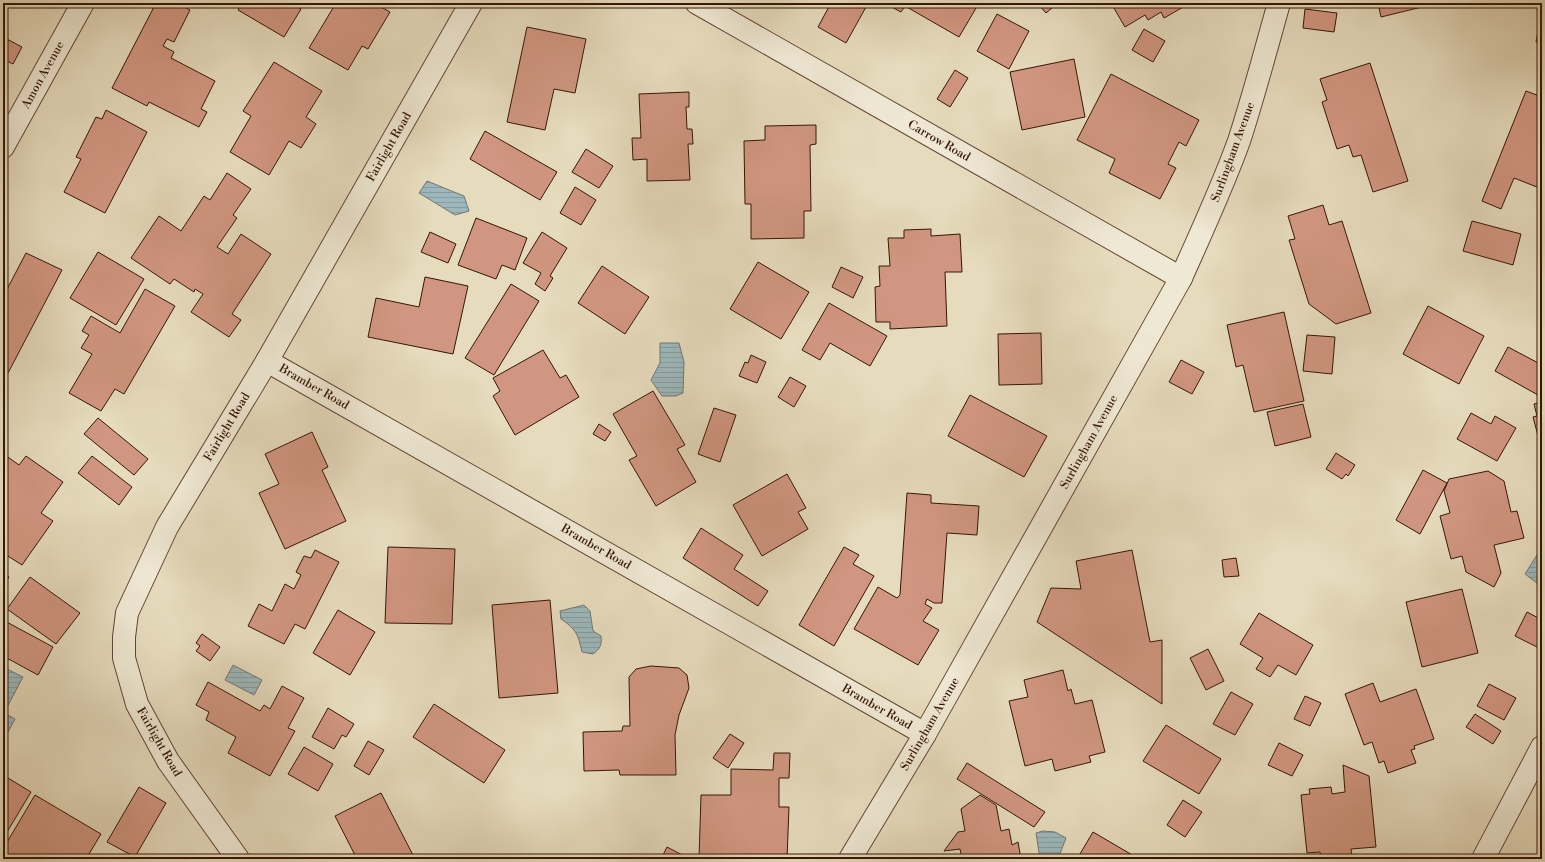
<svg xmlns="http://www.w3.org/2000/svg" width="1545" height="862" viewBox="0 0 1545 862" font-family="'Libre Bodoni',serif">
	<defs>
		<pattern id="water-rules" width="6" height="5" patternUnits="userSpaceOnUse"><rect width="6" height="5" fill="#9cb8bc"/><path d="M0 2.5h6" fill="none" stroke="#879da0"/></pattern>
	</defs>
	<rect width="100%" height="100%" fill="#e6dbbd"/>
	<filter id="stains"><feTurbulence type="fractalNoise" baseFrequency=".005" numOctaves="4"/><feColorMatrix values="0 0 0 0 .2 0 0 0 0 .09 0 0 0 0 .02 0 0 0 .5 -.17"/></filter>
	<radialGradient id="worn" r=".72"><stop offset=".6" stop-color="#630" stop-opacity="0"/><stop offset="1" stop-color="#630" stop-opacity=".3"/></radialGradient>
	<g fill="url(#water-rules)" stroke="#737773">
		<polygon points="427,181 464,196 469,211 455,215 419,193"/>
		<polygon points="660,343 679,343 684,362 683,393 676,396 662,396 651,380 660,363"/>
		<polygon points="1542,547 1542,581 1537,583 1525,574"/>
		<path d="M584 605 590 611 593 631 601 636C602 645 600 649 593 654L582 652C578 634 576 629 561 619L560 611Z"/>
		<polygon points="233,665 262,680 254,695 225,680"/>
		<polygon points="3,667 23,677 4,713 15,719 8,732 3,730"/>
		<polygon points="1043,831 1055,832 1066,838 1058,859 1040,859 1036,833"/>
	</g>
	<g fill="#d19681" stroke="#351605">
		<polygon points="156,3 177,3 190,10 174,42 167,39 163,46 174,52 171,58 215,81 201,109 207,112 199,127 149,102 147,106 112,88"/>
		<polygon points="242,3 291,3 301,9 284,37 238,10"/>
		<polygon points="336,3 374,3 390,12 368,49 362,46 348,70 309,48"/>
		<polygon points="831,3 859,3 866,7 846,43 818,27"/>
		<polygon points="884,3 979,3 959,37 905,6 901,12"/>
		<polygon points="1037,3 1058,3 1046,13"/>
		<polygon points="1111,3 1183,3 1185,6 1164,18 1161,12 1148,20 1145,15 1125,27"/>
		<polygon points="1378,3 1430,3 1430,5 1381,17"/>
		<polygon points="1305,9 1337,13 1334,32 1303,28"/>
		<polygon points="997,14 1029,31 1009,69 977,51"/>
		<polygon points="1539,26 1542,27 1542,43 1536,42"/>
		<polygon points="527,27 586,39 575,93 554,89 545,130 507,122"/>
		<polygon points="1144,29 1165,41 1153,62 1132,50"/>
		<polygon points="3,37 22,47 13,64 3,59"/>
		<polygon points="1074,59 1085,117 1022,130 1010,72"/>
		<polygon points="274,62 322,91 306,117 316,124 301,148 289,141 269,175 230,152 251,116 243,111"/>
		<polygon points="1370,63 1408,181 1373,192 1361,155 1353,157 1349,145 1337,149 1322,102 1327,100 1320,79"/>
		<polygon points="955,70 968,78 950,107 937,99"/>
		<polygon points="1111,74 1199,120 1186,146 1179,142 1168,164 1176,168 1160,199 1109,173 1115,159 1077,140"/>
		<polygon points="1526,91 1542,97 1542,189 1514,178 1501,209 1482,201"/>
		<polygon points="689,92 689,107 686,107 687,129 692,129 693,144 688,144 690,180 647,181 647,159 633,160 632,138 641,138 639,94"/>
		<polygon points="106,110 147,132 105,213 64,192 81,159 76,157 96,117 102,119"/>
		<polygon points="816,125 816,144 810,145 811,211 804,211 804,238 751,239 751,204 745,204 744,141 765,140 765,126"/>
		<polygon points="485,131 557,172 540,200 470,159"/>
		<polygon points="586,149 613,166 599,188 572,172"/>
		<polygon points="227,173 251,189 233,215 237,218 217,247 228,254 241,234 271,254 232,314 241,320 229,337 191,312 203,294 195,289 194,292 174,279 170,284 131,258 159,216 181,231 204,196 210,200"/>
		<polygon points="575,187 596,200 581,225 560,213"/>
		<polygon points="1323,205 1329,225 1342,221 1371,313 1336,324 1309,304 1289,240 1295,239 1288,216"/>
		<polygon points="476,218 527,238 515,270 502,265 496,279 458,265"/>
		<polygon points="1472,221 1521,234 1513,265 1463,251"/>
		<polygon points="931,229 931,236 960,234 962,272 945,272 947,326 890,329 890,322 876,322 875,287 880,286 879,266 890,266 888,238 904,238 904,230"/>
		<polygon points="430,232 456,244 448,263 421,252"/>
		<polygon points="542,232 567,248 550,276 553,278 545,291 535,284 541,273 523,263"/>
		<polygon points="98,252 144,279 116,325 70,298"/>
		<polygon points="26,253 62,270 8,373 3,370 3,297"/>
		<polygon points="758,262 809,292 781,339 730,309"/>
		<polygon points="602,266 649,297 625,334 578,303"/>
		<polygon points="841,267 863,277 853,298 832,287"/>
		<polygon points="425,277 468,286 453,354 368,337 376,298 419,307"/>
		<polygon points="511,284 539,301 494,375 465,358"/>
		<polygon points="145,289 175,306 124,394 115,389 101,411 69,393 92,354 81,348 89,335 82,331 91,316 120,333"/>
		<polygon points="829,303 887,336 870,366 830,343 820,360 802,350"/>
		<polygon points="1428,306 1484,336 1459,384 1403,354"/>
		<polygon points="1284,312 1304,401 1254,412 1243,365 1236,367 1227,325"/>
		<polygon points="1041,333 1042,384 999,385 998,334"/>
		<polygon points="1307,335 1335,337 1332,374 1303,371"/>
		<polygon points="1508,347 1542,365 1542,388 1538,395 1495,371"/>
		<polygon points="543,350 560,378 566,375 579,397 515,435 493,396 500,391 493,378"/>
		<polygon points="751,355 766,362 757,383 739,376 745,362 748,363"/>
		<polygon points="1181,360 1204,372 1192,394 1169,382"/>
		<polygon points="790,377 806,386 794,407 778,397"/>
		<polygon points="653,391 685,445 677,449 696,482 656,506 629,460 637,456 613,414"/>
		<polygon points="970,395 1047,436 1024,477 948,436"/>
		<polygon points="1542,402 1542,451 1533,417 1537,416 1534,404"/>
		<polygon points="1303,404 1311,437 1275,446 1267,412"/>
		<polygon points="714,408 736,415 720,462 698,454"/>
		<polygon points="1471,413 1491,424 1495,416 1516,428 1497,461 1457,439"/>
		<polygon points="98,418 148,459 134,475 84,434"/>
		<polygon points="599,424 611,432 605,441 593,434"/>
		<polygon points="312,432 328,467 322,470 346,521 285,549 259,493 279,484 265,454"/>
		<polygon points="1336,453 1355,465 1348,476 1346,474 1342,479 1326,469"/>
		<polygon points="5,455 19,465 26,456 63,482 41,513 53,521 22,565 3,553 3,457"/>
		<polygon points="92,456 132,487 119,505 78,473"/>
		<polygon points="1423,470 1447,483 1420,534 1396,520"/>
		<polygon points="1488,471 1504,481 1511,512 1517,511 1524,538 1494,545 1501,573 1494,587 1466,572 1462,556 1451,559 1440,516 1450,513 1444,491 1449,479"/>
		<polygon points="787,474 806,508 798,512 808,529 762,556 733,505"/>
		<polygon points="907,493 931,495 931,503 979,506 977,535 947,533 942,603 934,603 927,599 925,604 932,608 923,621 939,630 918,665 854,629 878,587 897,598 900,595"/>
		<polygon points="701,528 743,555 734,569 768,591 758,606 683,558"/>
		<polygon points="388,547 455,549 452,624 385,623"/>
		<polygon points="844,547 859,555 853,564 874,576 834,646 799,625"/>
		<polygon points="315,550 339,562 305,629 295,624 284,644 248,626 259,604 272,611 285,584 294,589 301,575 296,572 304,556 311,558"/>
		<polygon points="1132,550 1150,642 1162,640 1162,704 1037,622 1051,588 1081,589 1076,561"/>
		<polygon points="1236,558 1239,576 1224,577 1222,560"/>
		<polygon points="3,573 9,577 3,585"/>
		<polygon points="30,577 80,613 56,644 7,609"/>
		<polygon points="1462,589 1478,653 1422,667 1406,602"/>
		<polygon points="550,600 558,693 499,698 492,605"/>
		<polygon points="338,610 375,632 350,675 313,653"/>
		<polygon points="1527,612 1542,620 1542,643 1539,648 1515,636"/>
		<polygon points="1259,613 1313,645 1296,675 1278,665 1270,677 1256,669 1263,658 1240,644"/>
		<polygon points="3,620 53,647 38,675 3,656"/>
		<polygon points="202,634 220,647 210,661 196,651 200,646 196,643"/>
		<polygon points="1208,649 1224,681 1206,690 1190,658"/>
		<polygon points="651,666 679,668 687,675 689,688 679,715 675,735 676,775 620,775 619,770 584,771 583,732 622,731 623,726 630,726 629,677 636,669"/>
		<polygon points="1063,670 1068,691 1071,689 1075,704 1092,700 1105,752 1089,756 1091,762 1055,771 1052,759 1025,766 1009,701 1028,697 1024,680"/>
		<polygon points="208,682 260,711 264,705 270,709 282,686 304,698 288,728 295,731 270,776 228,753 236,737 206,720 209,712 196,705"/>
		<polygon points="1373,683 1380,702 1416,689 1434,739 1414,746 1415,749 1411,750 1416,763 1388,773 1384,761 1379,763 1372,742 1364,745 1345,694"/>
		<polygon points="1489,684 1516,698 1504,720 1477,706"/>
		<polygon points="1231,692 1253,704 1235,735 1213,724"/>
		<polygon points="1305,696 1321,703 1310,726 1294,719"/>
		<polygon points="434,704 505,750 484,783 413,737"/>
		<polygon points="328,708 354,724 346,737 342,735 334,749 312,737"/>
		<polygon points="1475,714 1501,731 1493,744 1466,727"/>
		<polygon points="1166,725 1221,759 1199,794 1143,761"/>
		<polygon points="730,734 744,743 728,768 713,758"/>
		<polygon points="368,741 384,750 369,775 354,766"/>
		<polygon points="1279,743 1303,755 1292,776 1268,765"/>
		<polygon points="304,747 333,764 318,791 288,774"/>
		<polygon points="774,753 790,753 789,778 779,778 779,807 789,807 787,859 699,859 701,795 731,795 731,769 773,770"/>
		<polygon points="967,763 1045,812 1034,827 957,779"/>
		<polygon points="1343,765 1369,776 1376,847 1351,849 1352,857 1346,858 1346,859 1321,859 1320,852 1307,853 1301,795 1310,794 1309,789 1331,787 1332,794 1345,792"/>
		<polygon points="3,775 31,792 4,837 3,837"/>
		<polygon points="139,787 166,803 135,857 107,842"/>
		<polygon points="381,793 415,859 362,859 361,856 357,859 335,816"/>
		<polygon points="35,795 101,834 86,859 7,859 3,857 3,849"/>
		<polygon points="980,795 996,805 1001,831 1009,829 1012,845 1018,842 1021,859 962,859 960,849 944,851 958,832 965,831 961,809"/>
		<polygon points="1183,800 1202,812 1185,837 1167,825"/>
		<polygon points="1093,832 1134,856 1132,859 1077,859"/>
		<polygon points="667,847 690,859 661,859"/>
	</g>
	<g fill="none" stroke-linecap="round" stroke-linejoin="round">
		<g stroke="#614733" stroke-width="24">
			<g id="minor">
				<polyline points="697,3 1181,278"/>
				<polyline points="3,147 83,3"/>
				<polyline points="267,361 925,734"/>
				<polyline points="238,859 168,761 137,704 124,658 124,637 127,613 167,527 267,361 471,3"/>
				<path d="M850 859 925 734 1181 278C1201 233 1222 188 1239 141 1254 95 1266 49 1279 3"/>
				<polyline points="1483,859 1542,747"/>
			</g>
		</g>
		<use href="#minor" stroke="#efe8d4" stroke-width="22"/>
	</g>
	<g text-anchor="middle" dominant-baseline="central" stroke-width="3" stroke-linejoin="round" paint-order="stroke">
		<g font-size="12" fill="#351605" stroke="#efe8d4">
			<text transform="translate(43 75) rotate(-61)">Amon Avenue</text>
			<text transform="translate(939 141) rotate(30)">Carrow Road</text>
			<text transform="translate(389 147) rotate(-60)">Fairlight Road</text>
			<text transform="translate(1233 152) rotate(-70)">Surlingham Avenue</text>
			<text transform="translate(314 387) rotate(30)">Bramber Road</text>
			<text transform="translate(227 427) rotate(-59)">Fairlight Road</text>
			<text transform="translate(1089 442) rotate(-61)">Surlingham Avenue</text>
			<text transform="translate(596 547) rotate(30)">Bramber Road</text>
			<text transform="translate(877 707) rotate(30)">Bramber Road</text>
			<text transform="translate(930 724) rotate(-60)">Surlingham Avenue</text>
			<text transform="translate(159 742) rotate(60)">Fairlight Road</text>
		</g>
	</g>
	<rect width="1545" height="862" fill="none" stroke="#e6dbbd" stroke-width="16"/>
	<rect x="4" y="4" width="1537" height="854" fill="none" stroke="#351605" stroke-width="2"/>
	<rect x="8" y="8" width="1529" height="846" fill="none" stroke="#351605"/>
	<rect width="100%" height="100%" filter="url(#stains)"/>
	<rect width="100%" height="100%" fill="url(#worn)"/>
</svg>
